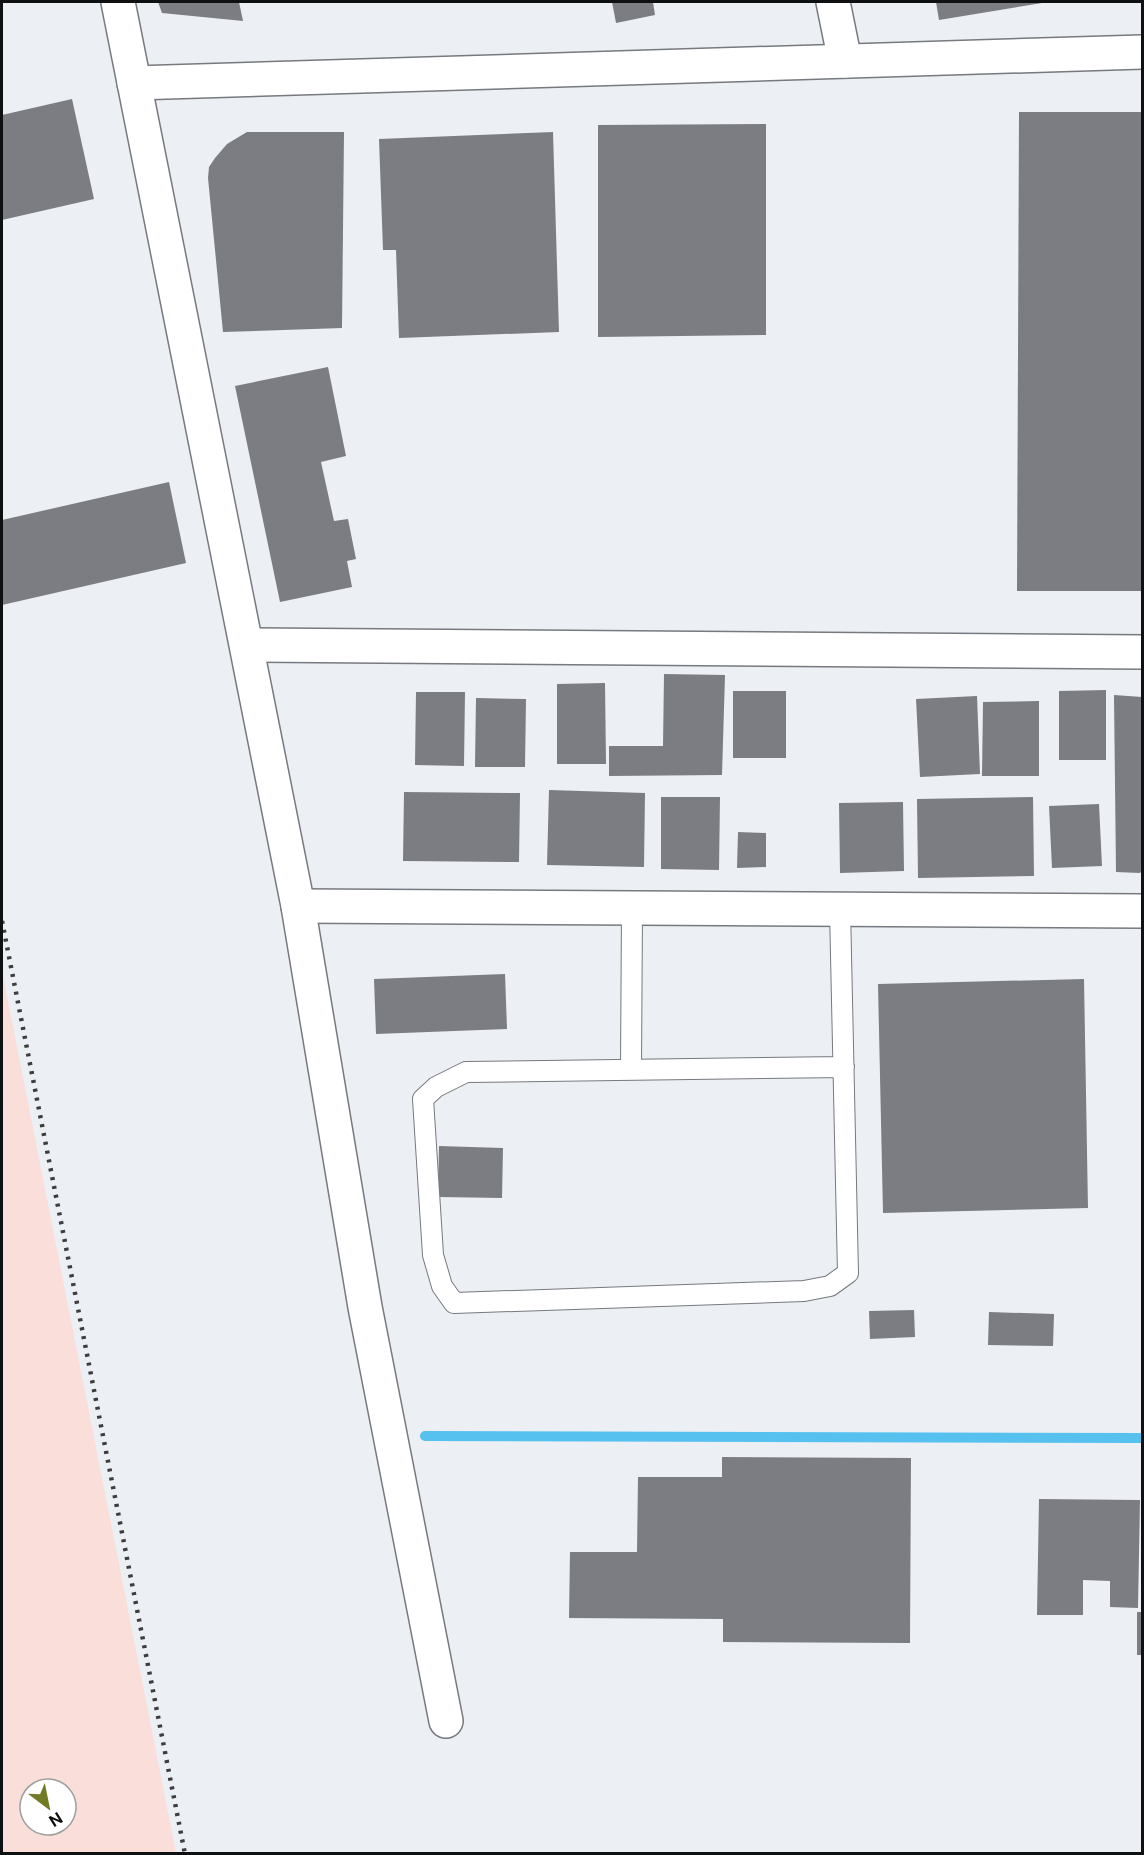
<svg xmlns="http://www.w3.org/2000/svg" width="1144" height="1855" viewBox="0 0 1144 1855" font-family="'Public Sans',sans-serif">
	<rect width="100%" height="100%" fill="#eceff4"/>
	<path fill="#f9deda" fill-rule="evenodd" d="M2 971 176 1853H2ZM30 1789H66V1825H30Z"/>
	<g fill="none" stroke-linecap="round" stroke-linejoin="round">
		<polyline stroke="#56c1ef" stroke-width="10" points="425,1436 1142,1438"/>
	</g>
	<g fill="#7c7d82">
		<polygon points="158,2 239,2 243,21 162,13"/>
		<polygon points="612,2 653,2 655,15 616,23"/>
		<polygon points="936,2 1042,2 1042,3 939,20"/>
		<polygon points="72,99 94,199 2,220 2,115"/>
		<polygon points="1019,112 1142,112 1142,591 1017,591"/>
		<polygon points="766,124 766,335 598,337 598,125"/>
		<polygon points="247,132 344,132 342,328 223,332 208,178 209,167 215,158 227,144"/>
		<polygon points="553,132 559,332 399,338 396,250 383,250 379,139"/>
		<polygon points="328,367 346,456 321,462 334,521 348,519 356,559 347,561 352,587 280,602 235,386"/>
		<polygon points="169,482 186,563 2,605 2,520"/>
		<polygon points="664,674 725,675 722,775 609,776 609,746 663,746"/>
		<polygon points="605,683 606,764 557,764 557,684"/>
		<polygon points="1106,690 1106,760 1059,760 1059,691"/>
		<rect x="733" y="691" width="53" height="67"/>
		<polygon points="416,692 465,692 464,766 415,765"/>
		<polygon points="1114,695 1142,697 1142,870 1140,873 1116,872"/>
		<polygon points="977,696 980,774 920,777 916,699"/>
		<polygon points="476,698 526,699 525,767 475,767"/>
		<polygon points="1039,701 1039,776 982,776 983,702"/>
		<polygon points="549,790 645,793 644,867 547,865"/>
		<polygon points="404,792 520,793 519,862 403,861"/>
		<polygon points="661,797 720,797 719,870 661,869"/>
		<polygon points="1033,797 1034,876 918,878 917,799"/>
		<polygon points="903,802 904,871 840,873 839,803"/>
		<polygon points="1099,804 1102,866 1052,868 1049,806"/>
		<polygon points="738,832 766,833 766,867 737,868"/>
		<polygon points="505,974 507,1029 376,1034 374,979"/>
		<polygon points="1084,979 1088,1208 883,1213 878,984"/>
		<polygon points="439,1146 503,1148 502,1198 438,1197"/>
		<polygon points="914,1310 915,1337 870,1339 869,1311"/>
		<polygon points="989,1312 1054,1314 1053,1346 988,1345"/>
		<polygon points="722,1457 911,1458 910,1643 723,1642 723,1619 569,1618 570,1552 637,1552 638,1477 722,1477"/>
		<polygon points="1039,1499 1140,1500 1138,1608 1110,1607 1110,1581 1083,1580 1083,1615 1037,1615"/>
		<rect x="1137" y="1612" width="5" height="43"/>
	</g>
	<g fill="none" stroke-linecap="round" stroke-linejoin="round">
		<g stroke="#76797d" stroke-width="22">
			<g id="lane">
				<path d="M840 909C843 1031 845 1152 848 1273L830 1286 804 1291 454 1303 442 1286 433 1255 423 1099 436 1087 466 1072 844 1067"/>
				<polyline points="631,1069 632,908"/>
			</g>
		</g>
		<g stroke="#76797d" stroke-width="36">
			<g id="street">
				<polyline points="118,2 298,906 365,1307 446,1721"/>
				<polyline points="833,2 845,61"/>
				<polyline points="134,83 1142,52"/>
				<polyline points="247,645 1142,652"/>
				<polyline points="298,906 1142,911"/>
			</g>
		</g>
		<use href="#lane" stroke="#fff" stroke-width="20"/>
		<use href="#street" stroke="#fff" stroke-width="33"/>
		<polyline stroke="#3b3d3f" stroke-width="4.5" stroke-dasharray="3 6" stroke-linecap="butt" points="2,921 185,1854"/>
	</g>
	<rect width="1144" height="1855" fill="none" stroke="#0f1012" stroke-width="6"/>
	<g transform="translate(48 1807) rotate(148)"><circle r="28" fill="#ffffff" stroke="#9f9fa0" stroke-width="1.5"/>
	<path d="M0-4.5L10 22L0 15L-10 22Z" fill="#717a25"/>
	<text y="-9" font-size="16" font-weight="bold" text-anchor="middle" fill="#0f1012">N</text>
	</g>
</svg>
